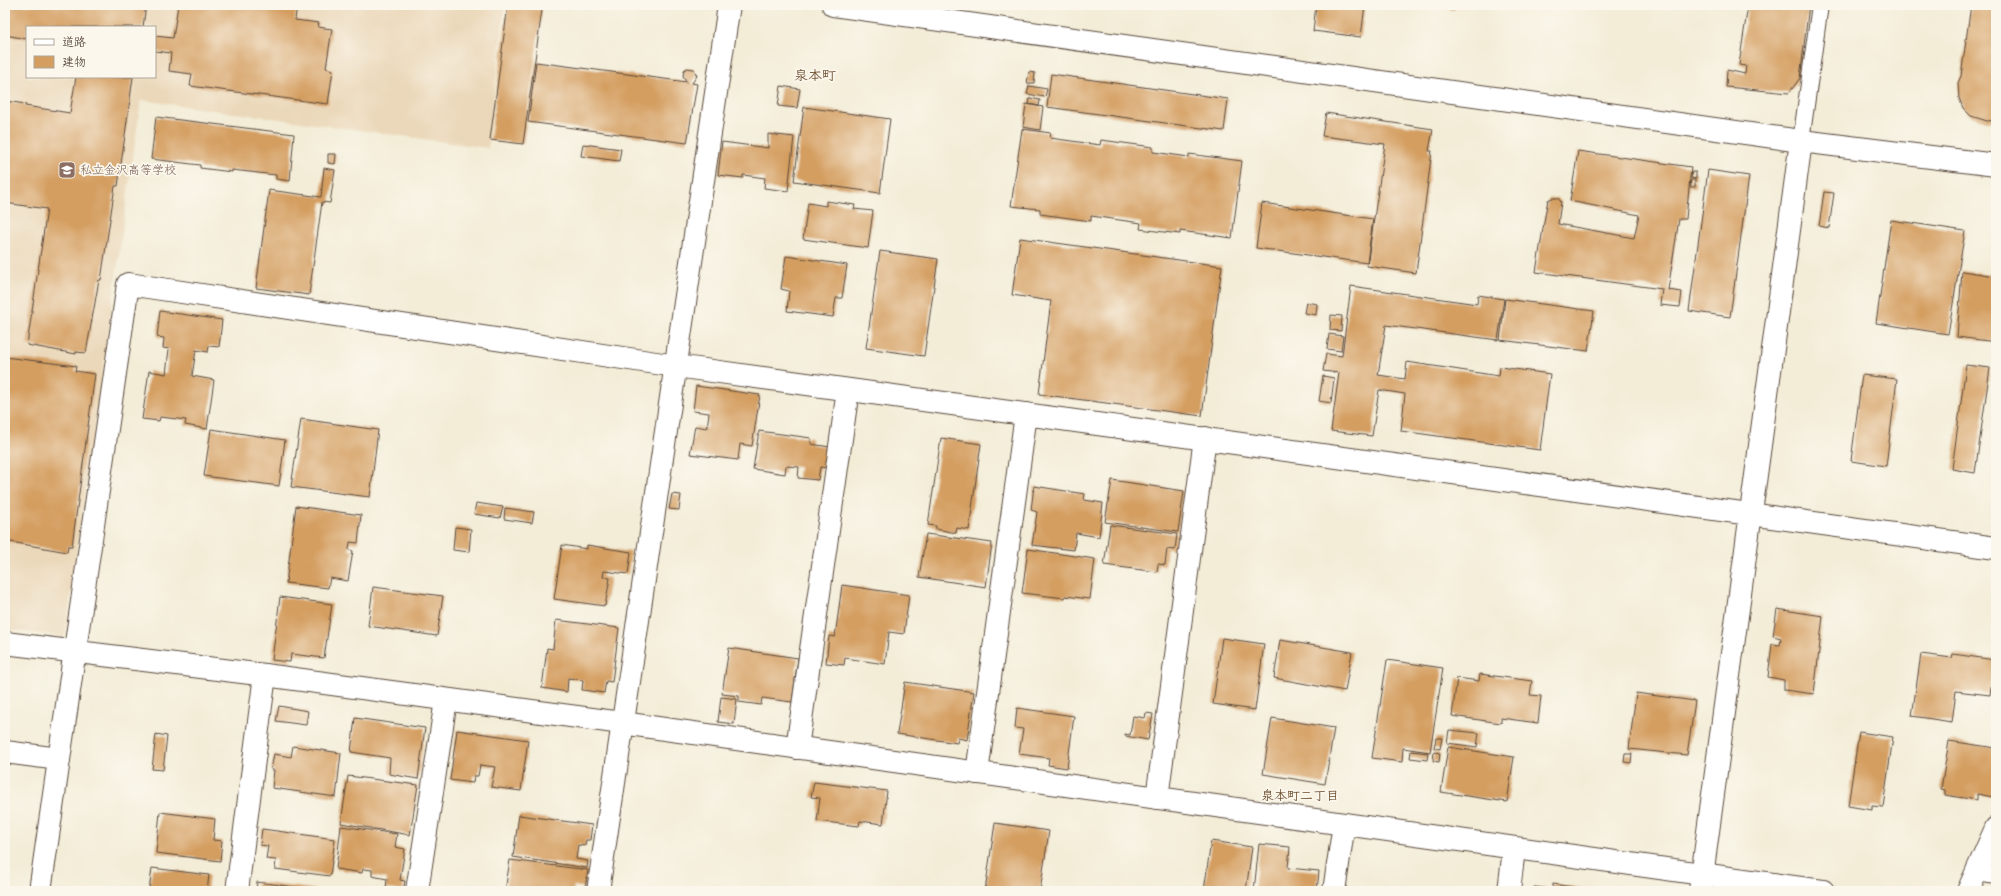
<svg xmlns="http://www.w3.org/2000/svg" width="2001" height="896" viewBox="0 0 2001 896" font-family="'Comic Neue','Klee One',sans-serif">
	<rect width="100%" height="100%" fill="#fbf7ec"/>
	<filter id="ink" filterUnits="userSpaceOnUse"><feTurbulence type="fractalNoise" baseFrequency=".025" numOctaves="2"/><feDisplacementMap in="SourceGraphic" scale="8" xChannelSelector="R" yChannelSelector="G"/><feConvolveMatrix kernelMatrix="1 2 1 2 8 2 1 2 1" color-interpolation-filters="sRGB"/></filter>
	<filter id="wash" filterUnits="userSpaceOnUse"><feTurbulence type="fractalNoise" baseFrequency=".012" numOctaves="4" result="noise"/><feDisplacementMap in="SourceGraphic" scale="16" xChannelSelector="R" yChannelSelector="G"/><feGaussianBlur stdDeviation="0.9" result="paint"/><feColorMatrix in="noise" values="0 0 0 0 0 0 0 0 0 0 0 0 0 0 0 0 0 1.4 0 .05"/><feComposite in="paint" operator="in"/></filter>
	<g filter="url(#wash)">
		<rect width="100%" height="100%" fill="#f3edd8"/>
		<path fill="#ebd8ba" fill-rule="evenodd" d="M5 5H505L488 148 141 100 65 637 5 629ZM27 27H155V77H27Z"/>
		<g id="blocks">
			<g fill="#d49e61">
				<polygon points="5,5 146,5 143,27 27,27 27,39 5,35"/>
				<polygon points="178,5 297,5 295,20 319,23 318,27 332,29 326,68 333,70 328,104 190,86 192,74 169,71 171,53 155,51 155,36 173,38"/>
				<polygon points="508,5 542,10 523,144 490,140"/>
				<polygon points="1316,5 1365,5 1361,37 1313,31"/>
				<polygon points="1431,5 1455,5 1454,10"/>
				<polygon points="1748,5 1809,5 1800,78 1789,93 1726,87 1727,70 1745,74 1746,66 1739,65"/>
				<polygon points="1971,5 1996,5 1996,120 1987,121 1971,116 1963,108 1959,98 1958,83 1961,76"/>
				<polygon points="536,62 687,82 683,76 684,70 687,68 694,69 697,76 692,83 697,84 687,143 528,122"/>
				<polygon points="1029,72 1035,73 1034,83 1027,83"/>
				<polygon points="1051,74 1228,99 1224,131 1047,107"/>
				<polygon points="76,77 133,77 118,186 115,186 101,280 99,280 86,353 76,352 76,354 27,345 47,209 5,203 5,101 26,104 25,106 70,113"/>
				<polygon points="781,86 800,89 797,108 778,106"/>
				<polygon points="1029,86 1047,89 1045,97 1027,94"/>
				<polygon points="1030,98 1040,100 1039,106 1029,104"/>
				<polygon points="1026,104 1043,107 1040,130 1023,127"/>
				<polygon points="804,107 890,119 880,193 794,181"/>
				<polygon points="1326,113 1433,129 1429,151 1432,151 1416,273 1367,266 1385,144 1322,136"/>
				<polygon points="156,117 294,134 290,181 276,179 276,175 232,170 232,172 200,168 200,165 151,159"/>
				<polygon points="1022,129 1051,133 1050,138 1100,145 1101,140 1153,147 1153,152 1189,157 1189,154 1242,161 1232,238 1180,231 1180,234 1140,229 1141,223 1091,216 1091,221 1040,214 1040,209 1011,206"/>
				<polygon points="768,134 794,137 788,191 764,188 765,178 743,175 743,178 718,175 722,142 768,148"/>
				<polygon points="583,144 621,149 619,161 581,156"/>
				<polygon points="1578,151 1691,167 1686,219 1679,219 1668,290 1682,292 1680,307 1660,305 1662,289 1536,272 1546,210 1548,200 1552,198 1558,198 1561,202 1558,224 1634,238 1639,215 1570,201"/>
				<polygon points="328,154 336,154 335,164 328,163"/>
				<polygon points="324,168 335,170 330,203 322,202 309,295 256,288 269,190 321,197"/>
				<polygon points="1708,170 1749,176 1730,317 1689,311"/>
				<polygon points="1692,172 1696,172 1696,179 1691,178"/>
				<polygon points="1691,180 1695,180 1695,187 1690,187"/>
				<polygon points="1824,192 1834,193 1829,228 1819,226"/>
				<polygon points="826,201 855,205 854,209 873,211 868,248 803,239 808,203 826,206"/>
				<polygon points="1262,203 1373,219 1367,263 1256,248"/>
				<polygon points="1891,220 1965,231 1948,334 1876,323"/>
				<polygon points="1020,238 1222,266 1202,416 1039,394 1051,301 1012,295"/>
				<polygon points="880,251 938,259 924,356 866,348"/>
				<polygon points="786,256 847,265 842,298 836,298 833,317 787,311 789,291 781,289"/>
				<polygon points="1962,271 1996,276 1996,342 1957,337"/>
				<polygon points="1351,286 1477,304 1478,295 1504,299 1498,340 1386,325 1378,375 1405,379 1407,362 1499,376 1500,367 1550,374 1540,450 1401,431 1405,394 1379,390 1372,436 1331,431 1339,373 1323,371 1326,354 1342,356"/>
				<polygon points="1505,299 1594,311 1588,351 1500,340"/>
				<polygon points="1306,302 1317,304 1316,315 1304,313"/>
				<polygon points="160,311 222,320 219,347 209,346 208,352 196,350 192,376 214,380 207,429 185,425 186,420 160,417 159,421 142,419 149,371 166,374 169,349 163,348 164,338 157,337"/>
				<polygon points="1331,315 1342,316 1341,331 1330,330"/>
				<polygon points="1329,334 1343,336 1341,351 1327,349"/>
				<polygon points="5,357 76,366 75,371 95,374 72,546 68,546 67,552 5,541"/>
				<polygon points="1966,365 1990,368 1975,473 1952,469"/>
				<polygon points="1862,375 1897,379 1886,466 1851,461"/>
				<polygon points="1323,376 1334,378 1331,403 1319,401"/>
				<polygon points="696,386 760,395 752,446 740,444 738,460 690,454 695,426 707,428 709,413 693,411"/>
				<polygon points="301,419 378,430 370,497 291,487"/>
				<polygon points="211,429 285,440 279,486 204,476"/>
				<polygon points="759,431 811,438 811,444 830,447 827,468 820,467 818,480 798,478 799,467 786,466 785,474 753,469"/>
				<polygon points="941,438 981,444 969,530 957,528 956,533 936,529 936,526 928,525"/>
				<polygon points="1112,480 1184,491 1178,532 1105,522"/>
				<polygon points="1034,486 1085,494 1084,500 1103,503 1099,537 1076,533 1074,550 1032,545 1037,512 1031,510"/>
				<polygon points="672,494 681,495 679,510 669,509"/>
				<polygon points="476,503 503,507 500,518 474,514"/>
				<polygon points="296,506 361,515 358,543 350,542 349,550 353,551 348,581 330,578 328,588 286,583"/>
				<polygon points="505,508 534,512 532,523 504,519"/>
				<polygon points="1110,525 1177,534 1175,550 1167,549 1165,565 1158,564 1157,572 1104,565"/>
				<polygon points="455,527 471,529 469,552 453,550"/>
				<polygon points="926,534 992,543 986,587 919,577"/>
				<polygon points="562,545 587,549 587,545 631,552 628,574 604,571 603,577 610,578 605,606 554,599"/>
				<polygon points="1028,549 1095,559 1090,599 1065,596 1065,598 1022,593"/>
				<polygon points="842,585 909,595 904,634 889,632 885,664 845,658 844,665 826,663 829,636 835,637"/>
				<polygon points="373,587 443,596 437,636 368,626"/>
				<polygon points="280,597 332,604 324,658 291,654 290,662 272,660"/>
				<polygon points="1777,609 1823,616 1814,694 1784,690 1784,680 1768,677 1772,644 1780,645 1781,638 1773,636"/>
				<polygon points="556,620 619,628 612,682 606,681 604,693 582,690 583,680 568,678 567,692 542,688 547,648 553,649"/>
				<polygon points="1222,638 1264,644 1255,710 1213,704"/>
				<polygon points="1280,640 1352,652 1345,691 1274,678"/>
				<polygon points="729,648 798,658 792,702 762,698 761,705 739,702 739,696 722,694"/>
				<polygon points="1921,654 1952,658 1953,654 1995,660 1990,695 1956,691 1952,722 1912,716"/>
				<polygon points="1387,660 1443,668 1430,752 1403,748 1402,762 1372,758"/>
				<polygon points="1480,674 1532,681 1530,695 1541,696 1538,723 1501,718 1501,723 1452,716 1457,678 1479,681"/>
				<polygon points="905,682 974,692 967,740 958,738 957,743 897,734"/>
				<polygon points="1636,693 1695,701 1687,755 1629,749"/>
				<polygon points="721,697 737,699 734,724 718,722"/>
				<polygon points="279,706 308,711 306,725 276,721"/>
				<polygon points="1017,708 1074,716 1067,768 1048,765 1049,758 1019,754 1023,729 1015,728"/>
				<polygon points="1146,713 1153,714 1148,740 1125,736 1125,734 1130,735 1133,716 1145,718"/>
				<polygon points="355,718 425,728 418,779 389,774 390,758 351,752"/>
				<polygon points="1272,718 1334,728 1325,784 1263,774"/>
				<polygon points="457,730 528,740 521,791 491,787 495,767 480,765 478,776 474,776 473,783 450,780"/>
				<polygon points="1449,730 1479,733 1477,747 1447,743"/>
				<polygon points="1859,732 1893,737 1883,807 1872,806 1872,810 1848,806"/>
				<polygon points="156,734 167,736 163,770 152,769"/>
				<polygon points="1436,738 1442,738 1440,749 1434,748"/>
				<polygon points="1949,741 1996,748 1996,776 1993,797 1977,794 1977,800 1945,795 1945,790 1941,789"/>
				<polygon points="293,746 341,753 336,797 272,788 274,770 271,770 274,754 291,757"/>
				<polygon points="1448,747 1514,757 1507,802 1441,792"/>
				<polygon points="1411,751 1428,753 1427,760 1410,758"/>
				<polygon points="1434,752 1440,753 1439,762 1433,761"/>
				<polygon points="1625,754 1632,754 1631,763 1624,762"/>
				<polygon points="348,776 418,785 410,835 341,823"/>
				<polygon points="814,782 887,791 883,824 860,821 859,826 817,821 820,798 811,797"/>
				<polygon points="160,812 215,819 213,840 222,841 220,861 156,853"/>
				<polygon points="519,815 592,825 590,840 586,840 585,846 578,845 576,859 588,861 587,868 513,857"/>
				<polygon points="995,823 1049,831 1040,891 985,891"/>
				<polygon points="341,826 397,834 395,847 405,849 400,880 405,881 403,891 386,889 387,879 372,876 372,870 363,869 362,873 336,869"/>
				<polygon points="262,829 335,839 330,876 275,869 276,860 266,859 268,846 260,845"/>
				<polygon points="1211,841 1252,847 1246,891 1204,891"/>
				<polygon points="1259,844 1290,847 1288,868 1319,871 1317,891 1254,891"/>
				<polygon points="510,860 588,870 585,888 574,886 573,891 505,891"/>
				<polygon points="152,868 209,875 207,891 149,891"/>
				<polygon points="257,882 318,890 318,891 256,891"/>
				<polygon points="1553,884 1593,890 1592,891 1534,891 1534,887 1552,889"/>
				<polygon points="1479,888 1493,890 1493,891 1478,891"/>
			</g>
		</g>
	</g>
	<g filter="url(#ink)">
		<use href="#blocks" fill-opacity="0" stroke="#57473a" stroke-width="1"/>
		<g fill="none" stroke-linecap="round" stroke-linejoin="round">
			<g stroke="#57473a" stroke-width="18">
				<g id="service">
					<polyline points="1801,141 1820,5"/>
					<polyline points="1977,873 1996,876"/>
				</g>
			</g>
			<g stroke="#57473a" stroke-width="24">
				<g id="minor">
					<polyline points="5,643 265,675 622,723 1823,891"/>
					<polyline points="797,748 848,390"/>
					<polyline points="5,752 59,759"/>
					<polyline points="977,773 1026,414"/>
					<polyline points="1157,798 1205,438"/>
					<polyline points="40,891 128,284 676,366 1996,548"/>
					<polyline points="237,891 265,675"/>
					<polyline points="417,891 446,700"/>
					<polyline points="598,891 729,5"/>
					<polyline points="1334,891 1344,824"/>
					<polyline points="1509,891 1514,849"/>
					<polyline points="1700,891 1801,141"/>
					<polyline points="1968,891 1996,828"/>
				</g>
			</g>
			<g stroke="#57473a" stroke-width="24">
				<polyline id="tertiary" points="833,5 1801,141 1996,165"/>
			</g>
			<use href="#service" stroke="#fff" stroke-width="16"/>
			<use href="#minor" stroke="#fff" stroke-width="22"/>
			<use href="#tertiary" stroke="#fff" stroke-width="22"/>
		</g>
	</g>
	<defs>
		<g id="school-square" transform="scale(0.9)"><rect x="-9" y="-9" width="18" height="18" rx="4" fill="#8d6e63" stroke="#fbf7ec"/><path d="M0-5L7-2L0 1L-7-2ZM-4 1L0 2.5L4 1V4Q0 6-4 4Z" fill="#fff"/></g>
	</defs>
	<g fill-rule="evenodd">
		<use href="#school-square" x="67" y="170"/>
	</g>
	<g text-anchor="middle" dominant-baseline="central" stroke-width="3.5" stroke-linejoin="round" paint-order="stroke">
		<g font-size="12" fill="#785e54" stroke="#fbf7ec" text-anchor="start">
			<text x="80" y="170">私立金沢高等学校</text>
		</g>
		<g font-size="13" font-weight="bold" fill="#715335" stroke="#fbf7ec">
			<text x="1300" y="795">泉本町二丁目</text>
		</g>
		<g font-size="14" font-weight="bold" fill="#715335" stroke="#fbf7ec">
			<text x="815" y="75">泉本町</text>
		</g>
	</g>
	<rect width="2001" height="896" fill="none" stroke="#fbf7ec" stroke-width="20"/>
	<rect x="26" y="26" width="130" height="52" fill="#fbf7ec" stroke="#aea59a"/>
	<rect x="34" y="39" width="20" height="6" fill="#ffffff" stroke="#aea59a"/>
	<text x="62" y="46" font-size="12" fill="#3b2a1e">道路</text>
	<rect x="34" y="56" width="20" height="12" fill="#d49e61" stroke="#aea59a"/>
	<text x="62" y="66" font-size="12" fill="#3b2a1e">建物</text>
</svg>
